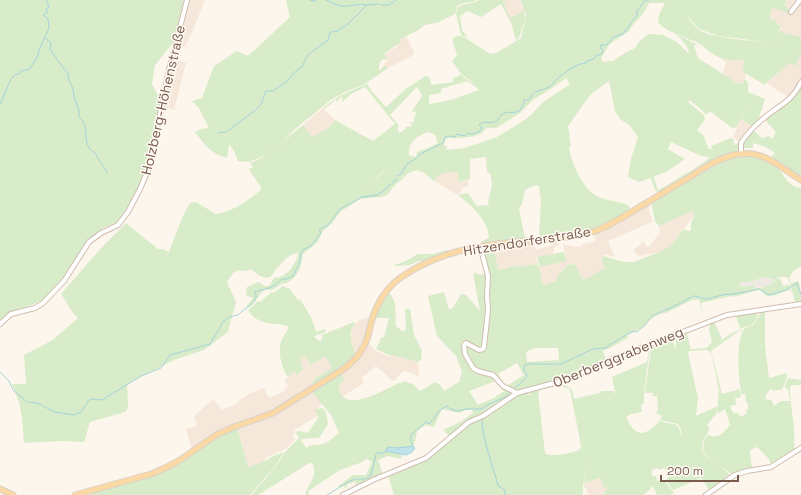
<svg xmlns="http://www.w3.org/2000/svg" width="801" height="495" viewBox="0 0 801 495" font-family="'Space Grotesk',sans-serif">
	<rect width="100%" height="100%" fill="#fdf6ec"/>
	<g fill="#f5e8da">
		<polygon points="188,0 205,0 195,25 185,47 177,44"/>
		<polygon points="506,0 519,0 524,11 509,18 503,1"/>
		<polygon points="785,0 801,0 801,37 781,32 782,26 776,24 770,19 772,7 784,5 787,1"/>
		<polygon points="406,36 415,54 388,68 384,64 388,59 384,55 396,47 400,39"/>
		<polygon points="800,55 801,55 801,80 790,98 766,83"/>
		<polygon points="171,58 186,63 174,110 163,106"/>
		<polygon points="722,59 745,60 743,72 746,73 743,84 737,83 723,74 726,62"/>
		<polygon points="323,108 335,120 330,127 312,137 303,125"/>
		<polygon points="741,119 753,127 741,143 733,137"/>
		<polygon points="457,172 459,182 468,180 469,182 468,186 463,188 458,195 434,181 437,176 441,173"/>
		<polygon points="649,204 649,211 653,221 652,222 608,241 615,257 604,254 602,260 605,268 588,278 582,279 575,264 569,264 566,265 567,267 557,275 556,281 543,285 538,267 567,261 563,244 577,247 582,246 582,244 593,242 596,240 594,234"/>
		<polygon points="692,211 694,218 691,219 666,251 638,256 633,250 644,241 647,247 650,245 659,234 660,231 659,226"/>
		<polygon points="558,239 557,246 554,248 553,254 536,257 538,264 517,267 516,265 508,268 499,270 493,248 501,245 509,244 510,248 513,247 513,244 534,242 536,250 552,245"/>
		<polygon points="371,317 367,336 357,356 350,340 353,326 359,320"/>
		<polygon points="368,343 374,350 390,357 392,354 418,362 419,376 404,371 393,381 376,366 361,378 364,383 342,397 339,391 340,384 345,380 341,374 351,367 359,359"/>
		<polygon points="305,355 325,356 332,368 316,378 312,383 313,385 277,410 234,426 192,450 186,429 197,426 194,416 213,399 222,410 236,404 240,400 249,394 264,388 269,398 283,392 288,386 284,381 295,370 296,374 300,358"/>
		<polygon points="312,392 323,404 316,409 317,416 295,430 293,437 296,439 287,448 265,458 265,461 248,467 237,427 276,415"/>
		<polygon points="601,478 603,485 607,489 606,492 601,494 588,495 586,488 584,488 584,483"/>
	</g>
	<polygon fill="#efe9e4" points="766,277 775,280 772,282 773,284 766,286 766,287 755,288 754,285 740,287 739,285 740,283 752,281"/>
	<g fill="#d8ecc9" fill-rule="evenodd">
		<polygon points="0,0 184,0 173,43 155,65 152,84 160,100 160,105 147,165 138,188 119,221 103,228 90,238 56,287 41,301 6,315 0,322"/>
		<path d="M286 0H477C470 4 463 1 457 6L455 14 437 23 425 25 417 31 400 39 401 42 384 54 388 59 382 60 379 65V71L385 65 388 68 365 84 345 92 332 99 295 129 280 145 268 154 249 162 238 161 234 151 229 144 227 158C211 154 204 144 195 132L201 129 209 128 199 108 192 101 202 98 214 66 237 51 248 56 290 17Z"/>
		<path d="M479 0H506L503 1 510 18 524 11 525 19 519 38 516 40 511 23 501 4 481 17 468 11 460 16 462 30 468 38 461 35 456 14 457 8C463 2 472 5 479 0Z"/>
		<path d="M520 0H785L787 1 784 5 791 11 789 13 772 8 770 19 777 21 776 24 782 26C778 31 777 33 778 40L775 43 719 36 699 29 687 16C690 21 694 26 699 30 714 39 756 41 775 43L778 41V33L782 28 781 32 801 37V55H800L796 66 790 63 766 83 765 85 743 72 744 60C738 59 729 61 723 59 712 56 704 45 694 41 687 39 662 29 659 23 656 17 663 8 665 3H649L643 14 632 26 629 31 610 44 601 58 603 62 613 61 625 53 635 48 639 42 647 35 649 34 663 35 677 42 688 53 689 52C686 44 682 39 675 34 684 39 695 42 702 48L696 45 694 46 698 58 737 83 743 84 744 79 748 82V104L737 127 732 128 710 111 706 115C703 109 695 106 690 100L688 102 704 115 705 120 697 130 705 137 704 138 709 149H712L711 146 731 138 734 140 733 142 736 145 737 143 738 144 739 151 713 159V161L664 191 658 192 655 190 651 178 639 182 628 177 631 159 638 137 629 125 620 119 615 111 609 81 591 94 568 126 571 146 569 148C571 161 582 186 593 194 602 200 616 201 626 204L629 206 630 211 607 225 580 234 541 238 539 235 541 200 539 186 536 185 525 190 522 204 519 209 525 238 538 237V238L526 239 525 237 524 239 482 244V241L487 239 489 237C488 220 470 204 458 195L468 193 477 206 489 205 488 202 492 184 490 173 487 172 486 157 470 159V179L459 182 457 172C447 173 441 171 434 181 427 175 419 166 409 173 406 174 404 177 400 177 394 178 389 170 383 171L366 189 384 171C395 174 397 182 408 174L393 187 387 195 381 197 360 199 340 212 333 222 322 232 318 242 303 254C302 265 298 279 286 283 281 285 284 282 280 285 277 287 275 288 272 290L265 289 252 304 247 308V305L253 298 246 295 247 287 258 282 265 286H269L274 278C286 278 295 266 298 254L297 253C288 255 283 262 277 268 274 270 274 274 271 276 265 281 255 273 251 269 238 275 239 263 227 282L236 302 228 332 204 350 174 360 127 384 128 407 125 412 90 422 84 442 62 441 24 443 22 417 19 402 12 384H26L24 355 53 340 78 318 73 313 61 294 102 247 126 223 158 249H163L169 252 182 218 190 203 196 202 216 214C234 211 248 201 262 189L250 171 249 169 253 167 250 163C272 155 285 139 303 125L312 137 330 127 335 120 373 141 395 124 365 87 351 94 340 104 343 100 341 96 337 103 336 99 331 104 324 109 323 108 339 96 367 84 374 94 386 107 407 88 426 76 430 78 431 85 453 82V78L460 76 459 73 464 78 477 85 462 75 452 61 457 55 452 39 457 36H462L489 53 493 54 498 52 521 38 526 15ZM566 78 570 84 542 103 532 114 523 121 497 137 465 148 446 150 447 146H444L445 140 448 138C454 139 475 137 480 134 483 133 484 130 487 128H496L509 120 520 113 534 99 548 91ZM467 81 476 87 479 90 451 100 429 104V95L441 93V89ZM417 87 422 96 411 113 415 111 416 114 414 118V122H410L412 126 406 127 404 130 399 133 397 128 399 126 390 115ZM429 132 435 135 438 143 426 149 417 152 416 157 409 155C407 143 418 135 429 132ZM671 142 701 156 710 157C701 166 688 172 677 179 670 183 665 187 658 190L654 178 655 176 666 172 685 159 668 149Z"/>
		<path d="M801 84V179L772 160 771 157 775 153C769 148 761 145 753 143V148H744L743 143 753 130 762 138 769 136 772 139 776 132 766 121V117L789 102Z"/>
		<polygon points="748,92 765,99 759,117 762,118 753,127 741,119 748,104"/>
		<path d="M741 155 757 156 777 166 788 182 795 187 801 188V266L793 271 789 278 791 283 798 281C801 287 801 295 801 303L795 302 790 283 787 277H780L775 280 766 277 752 281 740 283 739 285 741 287 754 285 755 288H761L772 284V282L780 278 783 286 789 284 792 292 790 290C779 292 768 303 760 289L735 297 731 296 701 303 704 318 699 300H692L666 313 659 314 649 320 646 325 642 328 627 335 628 338 608 349 603 350 606 360 575 376 518 391 506 387 496 377 475 369 465 350 466 344 483 350 489 281 481 248 499 246 493 248 499 270 508 268 516 265 517 267 538 264 543 285 556 281 557 275 567 267 566 265 575 264 582 279 588 278 605 268 602 260 603 256 624 262H634L664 250 670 246 684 229 688 231 691 230V222L694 218 692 211 659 226 655 221 651 202 711 168 716 163H719V162ZM558 348 559 360 527 362 526 352 534 348ZM517 363 524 375 507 386 502 382 498 374Z"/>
		<polygon points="447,250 448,252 425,261 419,261 410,265 396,266 394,265 404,262 418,254 433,254"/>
		<polygon points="564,252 567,261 540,267 537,257"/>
		<path d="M473 273H476L480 275 487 273V310L483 349 464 344 469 364 490 375 513 394 483 415 473 419 450 437 444 431 445 429 462 421 473 413 472 410H466L459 413 442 409 434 427 426 425 417 431 414 447 398 448 388 447 387 452H392L402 455 401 459 388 456 378 460 383 475 354 488 356 485 355 482 348 484 346 488 343 486 339 488 338 486 353 475H366L372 462 367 459 360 463 340 470 308 491 309 495H305C308 483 320 475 311 462L258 495H252L254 492 274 469 285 452 299 438 295 432 299 431 308 433 318 418 315 409 323 408 326 413 328 424 319 438 302 439 301 440 306 448C311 444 315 446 322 444 328 443 334 437 339 433L331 415 312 392 341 374 345 380 340 384 339 391C348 412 382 391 397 384L398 383H402L403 381 413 384 420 391 422 390 435 382 440 385 444 391 459 382 462 372 456 356 437 336 428 296 444 292 449 309 453 308 461 294 466 295 480 311ZM496 381 504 391 494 398 478 405 469 391Z"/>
		<path d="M283 286 290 289 298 300 300 299 311 317 316 331 317 332 324 329 326 332 314 336 319 341 322 340V335L354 322 355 323C347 335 351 344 357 356L351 362 314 386 312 383 316 378 332 368 325 356 311 365 305 356 300 358 303 369 297 375 295 371 288 377C281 368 278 352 281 341 283 336 288 332 288 327 284 324 280 325 275 324 264 323 253 320 248 310L258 301 260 302 272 292 273 293Z"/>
		<polygon points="390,293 395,303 396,326 402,331 406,330 405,309 410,309 414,335 422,351 421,360 418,362 392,355 391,356 376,349 381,338 384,337 389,318 375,318 382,300"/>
		<path d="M765 310V345L769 378 787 373C787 379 785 383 782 389L774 391 771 389 767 393 765 399 772 400 774 406 781 401H790L788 389H786L785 386 788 378 801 380V385H792L790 387C790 408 796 427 794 448H795L801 446V447L774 464 770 463 769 459 757 447 750 450 752 469 733 475 709 458 703 451 704 441 708 435C719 439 723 433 730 425L725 409 717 414 719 390 711 352C713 344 733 331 742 329L741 332 740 330 739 331 711 351 722 394 737 390 739 388 741 397 735 398 736 405 730 406 733 413H738L741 417 747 413 746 410 748 409V403H746L745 394H741C739 377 735 345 744 329L754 324 761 312Z"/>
		<path d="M758 312C757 322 751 327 740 328L736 316Z"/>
		<path d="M714 321 722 339 712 348 711 353 707 350 689 351 688 353 698 398 696 416 718 406 716 414 707 425 710 429 703 441 702 451C709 462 724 465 730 476L710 491 701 478 673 490 666 480 668 479 665 468 659 470 658 468 653 469 651 472 653 477 656 476 657 481 664 480 674 493 671 495H657L653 486 644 495H591L603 494 607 489 601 485 603 484 600 478 584 483 588 460 583 485V495H394L388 475 421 461 465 426 512 397 527 392 530 396 531 395 528 391 563 382 564 385 572 389 574 399 599 393 602 391H614V395L615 392 612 377 647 362 649 348 608 363V362L650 346 644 394V404L641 405 642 412 631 414 626 417C632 430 639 439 652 428 655 426 657 424 659 421L677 425 679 428 681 436V429L678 424 660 420 662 416 656 413 658 410 657 396H653V393H645L651 348 652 345 674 337 672 340 676 349V335L686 331 691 349 707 348 712 342 709 330 710 324ZM558 385 570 389 581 446 580 449C575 453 553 457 546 454L545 453 538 391Z"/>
		<polygon points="237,427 248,467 265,461 273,456 284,452 273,469 250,495 79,495 151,475 214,438"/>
	</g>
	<polygon fill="#bfe3e8" stroke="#a5d3da" points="413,446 415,448 412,452 406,455 385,451 388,447 398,448"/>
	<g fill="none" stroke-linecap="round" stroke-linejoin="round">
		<g stroke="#a5d3da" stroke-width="1">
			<polyline points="310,0 314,1 316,0"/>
			<path d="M326 0C331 2 335 5 341 6 350 7 358 3 367 5"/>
			<polyline points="381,5 389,5 396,0"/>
			<path d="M45 38 51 43 50 50 69 75 68 78 73 89 74 97 79 110V117C90 126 83 139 89 148 91 150 94 152 96 154 98 160 104 166 107 172"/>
			<polyline points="0,104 11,79 16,74 19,74 21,71 30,69 38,55 39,50 49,28 48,19 43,15 48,12 46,9 49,7 46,0"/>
			<polyline points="218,133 226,132 257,109 261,104 266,91 273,91 286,82 296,71 302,67 306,58 309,54 328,40 330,33 334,31 336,32 348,24 367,5 379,4"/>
			<path d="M397 176 401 174 407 164 417 158 420 154 443 143 445 137 449 136 455 137 457 134 465 136 468 133 473 134 480 131 482 128 479 125C484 120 488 124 494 122 499 121 498 118 501 115 502 114 505 113 507 112 517 114 523 111 524 100H529C535 88 540 92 549 87 552 85 554 82 556 80 565 72 575 64 586 63L587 61 594 59 596 56 603 53 602 49 600 48 601 45C608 46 609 43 613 37L623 34 637 15V11C640 8 642 4 645 0H649"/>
			<path d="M247 308C252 304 259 299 255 292 259 290 261 290 265 289 272 288 277 284 282 279H286L293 276 299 264 301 253 303 250 311 246 321 233 319 230 328 225 340 209 362 197 377 195 382 192 397 179"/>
			<polyline points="0,372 9,381 13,390 27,402 37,403 55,412 74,415 81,412 88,401 91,399 102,400 141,376 161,368 170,355 210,344 223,322 229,317 238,315 246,308"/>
			<path d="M513 389C519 385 523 382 527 375L524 371V366L528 364H561L593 349 605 348 626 335 634 331 637 332 645 325 652 316 681 303 693 296C697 296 701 298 705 299 711 299 717 296 722 295 725 294 729 295 732 294 741 293 750 291 759 289L769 295 772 294 786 290 797 283 801 295"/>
			<path d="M482 418C482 441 493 464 498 486L505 490V495"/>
			<path d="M413 446 411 442V435L426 422 429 424C437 416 436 411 447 406L450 409 458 411 466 409H482L487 405 505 397 511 391"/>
			<polyline points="327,495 348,482 355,479 366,479 371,475 376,454 378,452 380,454 385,452"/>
		</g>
		<g stroke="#d1beb0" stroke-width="6">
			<g id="minor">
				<polyline points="791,12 800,0"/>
				<path d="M741 154V143C747 134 755 125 764 118 779 105 792 102 801 82"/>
				<polyline points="480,246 488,276 487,296 488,310 484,347 483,349 479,350 466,343 464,345 465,354 473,368 478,371 493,375 503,386 517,393"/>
				<polyline points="0,324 11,314 35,308 43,303 64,281 89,242 101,233 118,225 128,212 140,189 150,165 169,70 187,0"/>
				<polyline points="343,495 373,480 426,458 469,422 483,416 517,393 569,379 607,361 727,315 801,304"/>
				<polyline points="706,495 735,475 747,471 771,467 801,448"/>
			</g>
		</g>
		<g stroke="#dad1cd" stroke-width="7">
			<g id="major">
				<polyline points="0,489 13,495"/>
				<path d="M75 495 151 474 165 468 180 460 216 435 234 427 273 413 342 370C351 364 359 356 364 346 368 339 369 331 371 323 376 305 385 289 400 278 443 248 488 244 538 240 559 238 579 237 598 230 612 224 625 216 638 208 655 198 672 187 690 177 705 167 720 157 739 154 764 150 781 168 801 180"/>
			</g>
		</g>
		<use href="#minor" stroke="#fff" stroke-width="4"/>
		<use href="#major" stroke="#fbd9a5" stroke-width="5"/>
	</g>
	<g text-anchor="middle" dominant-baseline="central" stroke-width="3" stroke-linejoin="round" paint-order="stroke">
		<g font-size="14" fill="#7a5c4d" stroke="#fffaf3">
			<text transform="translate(163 100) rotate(-77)">Holzberg-Höhenstraße</text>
			<text transform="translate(527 241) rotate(-9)">Hitzendorferstraße</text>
			<text transform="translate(618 357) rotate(-22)">Oberberggrabenweg</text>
		</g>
	</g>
	<path d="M661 475v6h77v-6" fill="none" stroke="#7a5c4d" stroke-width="2"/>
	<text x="667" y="475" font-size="12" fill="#7a5c4d" stroke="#fffaf3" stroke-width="3" paint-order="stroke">200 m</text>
</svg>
